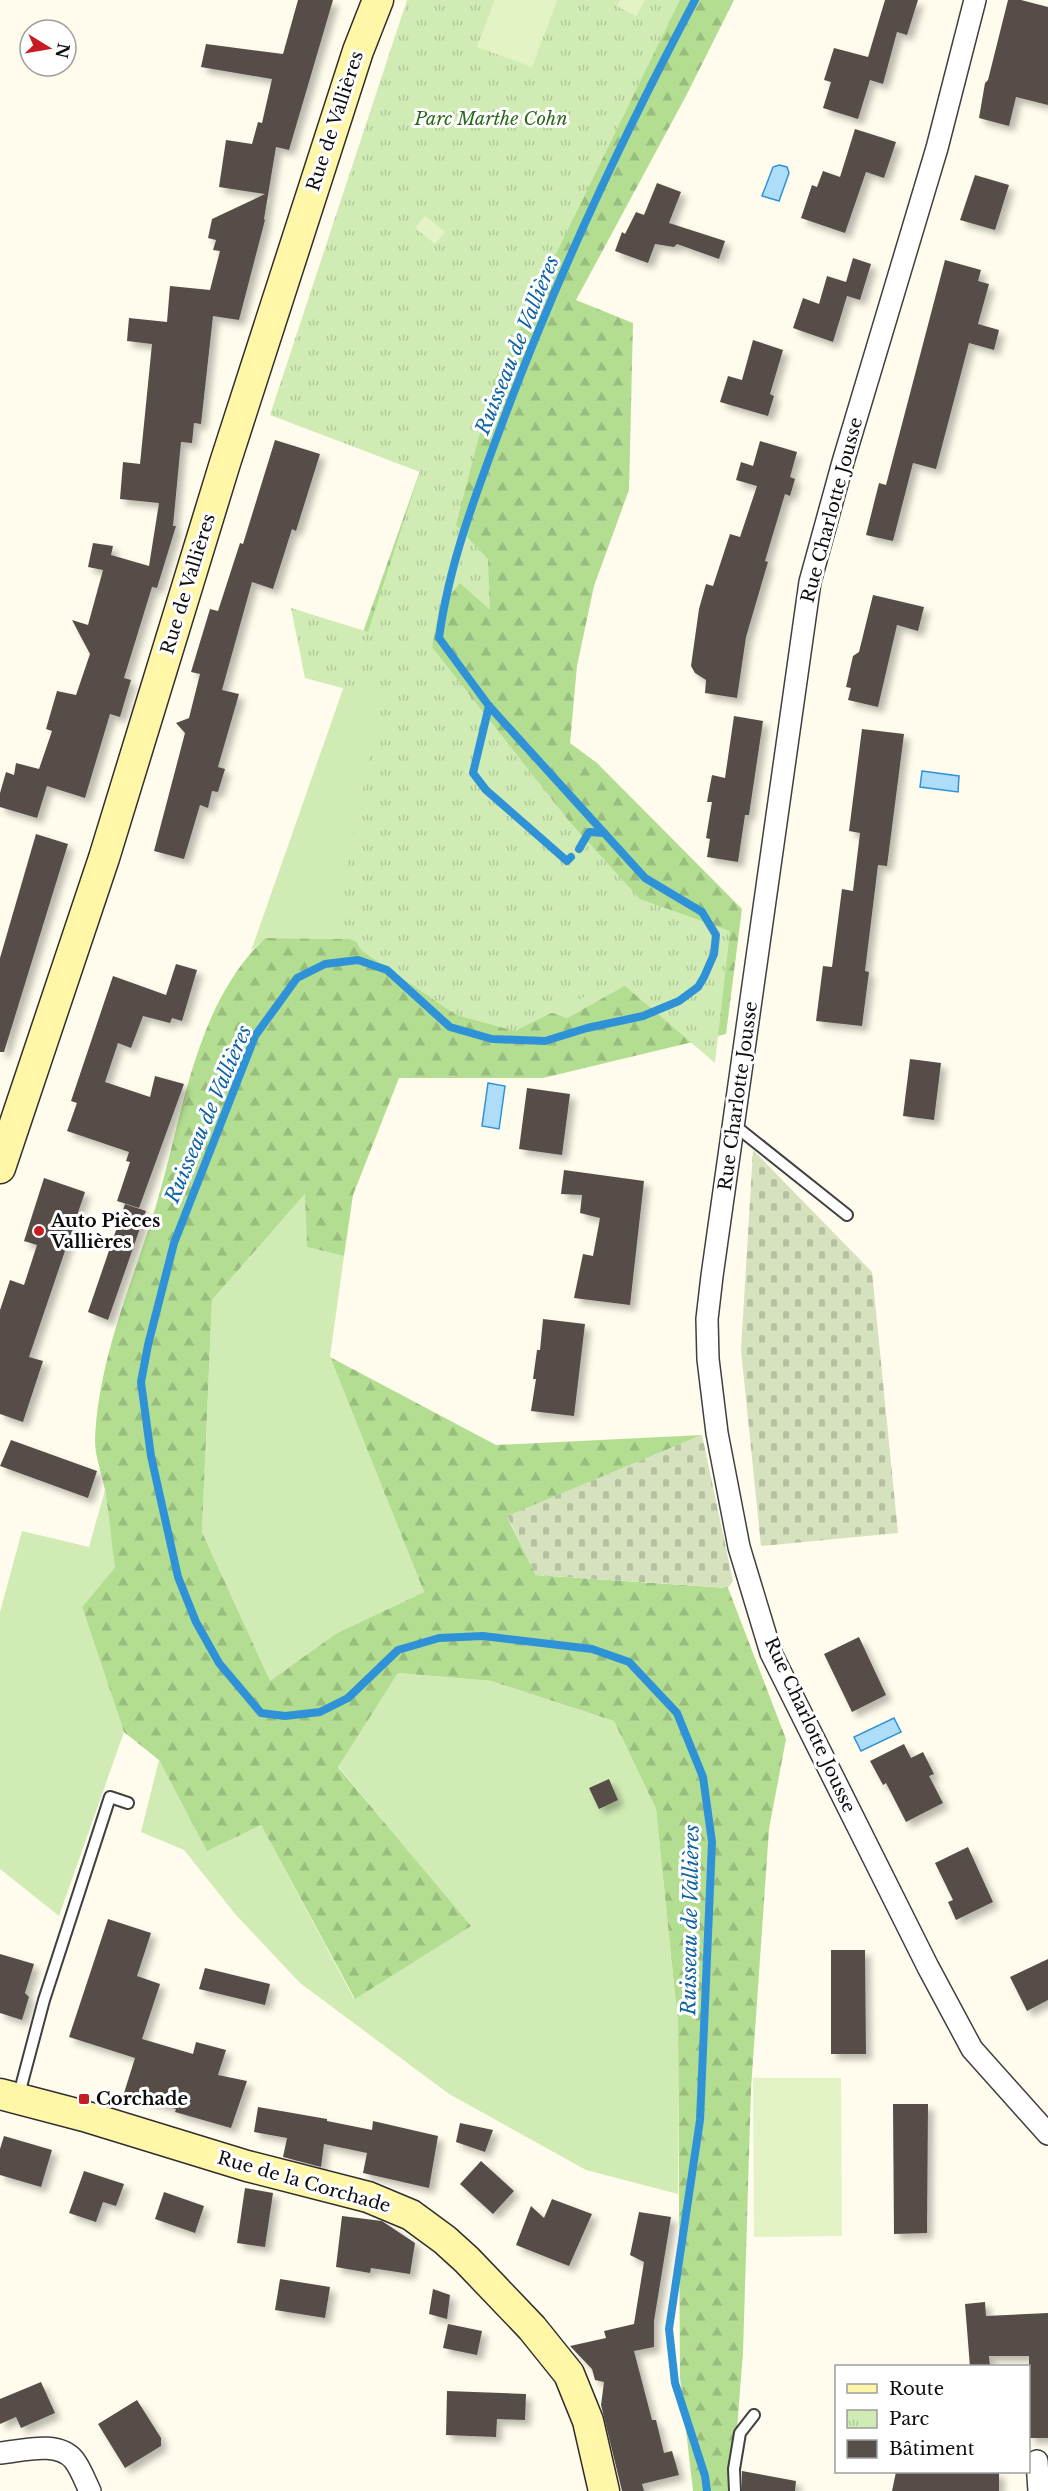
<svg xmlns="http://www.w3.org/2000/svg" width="1048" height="2491" viewBox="0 0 1048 2491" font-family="'Libre Baskerville',serif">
	<defs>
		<pattern id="forest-firs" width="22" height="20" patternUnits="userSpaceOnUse" patternTransform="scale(1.5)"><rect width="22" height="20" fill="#b3de92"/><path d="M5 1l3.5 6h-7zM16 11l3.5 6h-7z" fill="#99bd7d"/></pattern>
		<pattern id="cemetery-stones" width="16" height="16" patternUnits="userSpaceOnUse" patternTransform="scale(1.5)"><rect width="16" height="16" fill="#d6e2bd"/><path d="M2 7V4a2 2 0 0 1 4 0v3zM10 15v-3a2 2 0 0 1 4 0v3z" fill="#b6c1a1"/></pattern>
		<pattern id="park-tufts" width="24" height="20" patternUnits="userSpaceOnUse" patternTransform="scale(1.5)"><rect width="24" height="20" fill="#d0ecb4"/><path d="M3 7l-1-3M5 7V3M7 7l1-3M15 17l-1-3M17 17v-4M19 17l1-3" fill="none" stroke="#b1c99a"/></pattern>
		<filter id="shadow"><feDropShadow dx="5.5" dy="5.5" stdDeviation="3" flood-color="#0004"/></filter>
	</defs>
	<rect width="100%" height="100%" fill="#fffced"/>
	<g fill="#d0ecb4">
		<polygon points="363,632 660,966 567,1018 350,939 265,938 251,951"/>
		<polygon points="306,1193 307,1247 344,1256 330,1357 424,1592 337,1633 270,1682 202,1532 212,1300"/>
		<polygon points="105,1490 115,1567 82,1607 124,1732 59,1916 0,1869 0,1612 22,1531 89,1547"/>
		<polygon points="398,1673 491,1681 614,1721 656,1809 678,2024 678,2194 586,2170 449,2094 300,1983 236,1915 184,1850 141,1832 159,1760 207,1850 261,1825 354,1999 470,1926 338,1766"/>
	</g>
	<path fill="url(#forest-firs)" d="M679 0H734L686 96 576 300 633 323 629 490 594 586 577 666 570 743 597 763 742 909 726 1034 543 1078H399L353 1195 344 1256 307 1247 305 1194 212 1300 202 1532 270 1681 337 1633 424 1592 330 1357 496 1445 702 1435 507 1517 536 1575 728 1588 786 1739 769 1829 751 2089 743 2353 732 2491H693L680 2378 678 2024 656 1809 614 1721 491 1681 398 1673 338 1767 471 1926 355 1999 261 1825 207 1851 159 1760 124 1732 82 1607 115 1567C111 1541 109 1515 105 1490 102 1474 95 1457 95 1441 98 1357 134 1279 158 1199 184 1110 195 1006 265 938L350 939 567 1018 660 966 434 690 363 632 420 471Z"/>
	<g fill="url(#cemetery-stones)">
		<polygon points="753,1150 872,1272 898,1533 761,1546 741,1350"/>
		<polygon points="702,1435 733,1581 728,1588 536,1575 507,1516"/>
	</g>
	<polygon fill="url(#park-tufts)" points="407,0 680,0 493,383 456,525 488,559 490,610 460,583 439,610 432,647 569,821 640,899 730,931 715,1063 618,980 515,1031 456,1015 362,951 338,914 370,750 376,697 305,678 291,608 368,632 420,472 270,415"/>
	<g fill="#e3f3c6">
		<polygon points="495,0 557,0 532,67 477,47"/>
		<polygon points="620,0 645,0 636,16 617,6"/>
		<polygon points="425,216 445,232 435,244 415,228"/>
		<polygon points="753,2078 841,2078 842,2236 754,2237"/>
	</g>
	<g fill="#aeddfa" stroke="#3092d6" stroke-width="1.5">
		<polygon points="779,165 787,167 789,173 779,201 762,196 773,167"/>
		<polygon points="922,771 959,776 958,792 920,787"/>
		<polygon points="488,1083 505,1086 499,1129 482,1126"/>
		<polygon points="894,1718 901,1732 861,1751 854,1737"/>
	</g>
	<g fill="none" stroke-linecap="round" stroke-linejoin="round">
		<g stroke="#3092d6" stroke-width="8">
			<path d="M695 0C623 136 557 276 503 421 477 491 449 563 439 638L489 706 645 878 702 912 716 935 714 954 704 977 698 987 679 1001 643 1016 587 1028 545 1041 492 1039 450 1027 387 970 358 960 325 964 297 978 255 1036 174 1243 148 1345 141 1382 151 1456 178 1577 196 1622 219 1663 261 1713 285 1716 320 1712 348 1698 398 1650 439 1638 483 1636 592 1649 629 1662 677 1713 703 1777 712 1842 700 2120 669 2329 675 2383 705 2476 707 2491"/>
			<polyline points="489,706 473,773 486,790 567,861 571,857"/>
			<polyline points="579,849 589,832 604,833"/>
		</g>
	</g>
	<g fill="#564e49" filter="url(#shadow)">
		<polygon points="298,0 333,0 289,150 276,147 264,219 265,220 239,320 213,316 201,424 194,423 192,443 181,442 173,526 176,526 157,588 152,587 124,678 131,680 120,717 110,714 85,798 47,786 37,818 0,807 0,793 6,772 14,775 16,763 39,769 52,731 46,729 57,691 76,695 90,654 72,620 88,625 103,570 88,567 93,543 113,546 111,555 149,566 159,503 120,499 123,462 140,464 152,344 127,341 129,318 167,322 170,286 210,290 220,251 213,250 216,240 208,238 212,219 265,194 219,187 226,140 252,144 258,122 262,123 272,79 201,67 206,44 283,54"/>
		<polygon points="885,0 918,0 907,35 897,32 883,84 870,80 858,119 823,108 831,82 824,80 834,48 868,57"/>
		<polygon points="1008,0 1021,0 1048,7 1048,105 1016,97 1009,126 979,118 985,83 988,80"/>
		<polygon points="855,129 896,142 884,178 866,172 845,233 801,218 812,185 817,187 823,171 840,177"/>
		<polygon points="975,175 1009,185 995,230 960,220"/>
		<polygon points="657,183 681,192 669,223 725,241 719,259 677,244 674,247 655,244 648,263 615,251 622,232 625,234 636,212 644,215"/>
		<polygon points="853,258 871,264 860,300 847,296 833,342 793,328 803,298 819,304 827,276 846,282"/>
		<polygon points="945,260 981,270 978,281 989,284 978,324 999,330 994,350 969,343 936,469 913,463 893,541 866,535 879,483 886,485"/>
		<polygon points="753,340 783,350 770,394 774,396 768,416 720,402 728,376 742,380"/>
		<polygon points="275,440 320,454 296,531 292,529 273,589 252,582 222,690 239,694 218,767 225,769 218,792 212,791 208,808 200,805 184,859 154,851 185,733 176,723 189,718 200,674 191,672 210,609 218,611 240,543 243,544"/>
		<polygon points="760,441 797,452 790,477 795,479 790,496 785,494 765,561 768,562 746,637 737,698 705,693 706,680 695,673 691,666 699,609 706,584 713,586 730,534 740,537 757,486 736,480 741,462 753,466"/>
		<polygon points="873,595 924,607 918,631 897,625 878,707 848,700 851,688 846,687 853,656 859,652"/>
		<polygon points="734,716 763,721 749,815 745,815 738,862 707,857 710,839 706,838 712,802 707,802 712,775 725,778"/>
		<polygon points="862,729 904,734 887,866 878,865 865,971 869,972 862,1026 816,1021 823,966 832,967 842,889 853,891 860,833 849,831"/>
		<polygon points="36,834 68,844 4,1052 0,1052 0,958"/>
		<polygon points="176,964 197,970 182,1021 172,1018 170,1023 143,1016 131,1048 118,1043 105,1082 150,1097 155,1076 184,1084 139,1208 117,1201 130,1162 126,1161 129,1152 67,1131 77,1103 71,1101 113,976 166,995"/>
		<polygon points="910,1059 941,1063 934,1120 903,1116"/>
		<polygon points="527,1088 570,1094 562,1155 519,1149"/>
		<polygon points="564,1170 644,1181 630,1305 574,1298 583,1254 593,1256 600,1218 580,1213 582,1195 561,1194"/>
		<polygon points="44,1178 85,1192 29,1357 43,1361 23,1422 0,1414 0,1310 10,1280 24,1285 37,1245 24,1241"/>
		<polygon points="125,1204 146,1211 108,1320 88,1312"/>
		<polygon points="543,1319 585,1324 574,1416 531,1411 536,1379 533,1379 537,1350 540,1350"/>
		<polygon points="11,1440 97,1471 88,1498 0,1466"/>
		<polygon points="859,1637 886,1695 852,1712 824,1654"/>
		<polygon points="904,1744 911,1758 923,1752 934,1774 929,1776 943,1803 906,1822 886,1783 883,1785 870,1761"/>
		<polygon points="609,1779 618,1800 599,1809 589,1788"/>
		<polygon points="968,1847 993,1902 956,1920 948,1902 953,1900 935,1863"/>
		<polygon points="108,1919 151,1933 137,1976 160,1984 142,2039 193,2054 196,2042 226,2050 218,2075 247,2081 231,2128 175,2112 176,2109 124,2093 135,2058 69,2037"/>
		<polygon points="831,1950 865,1950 866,2054 831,2054"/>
		<polygon points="0,1954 34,1964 25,1993 29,1997 22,2020 0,2013"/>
		<polygon points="1048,1959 1048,2000 1027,2011 1010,1977"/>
		<polygon points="205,1968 270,1984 265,2005 199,1989"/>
		<polygon points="893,2104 928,2104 927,2233 894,2234"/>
		<polygon points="258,2107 327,2119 327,2121 372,2130 373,2121 438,2136 429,2188 363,2173 367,2153 324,2144 321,2167 283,2157 287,2138 254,2132"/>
		<polygon points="460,2123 493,2130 485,2152 456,2142"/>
		<polygon points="4,2136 52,2150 41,2187 0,2175 0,2149"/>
		<polygon points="481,2161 514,2191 493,2214 460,2184"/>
		<polygon points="84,2171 124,2184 116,2206 103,2202 96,2222 69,2213"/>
		<polygon points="245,2188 273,2193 265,2247 237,2243"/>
		<polygon points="164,2192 204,2206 195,2233 155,2219"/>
		<polygon points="552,2199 592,2214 569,2266 516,2245 531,2206 544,2218"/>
		<polygon points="639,2212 671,2217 654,2321 654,2347 634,2351 652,2420 656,2420 664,2453 672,2451 679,2475 642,2484 644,2491 622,2491 601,2405 604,2382 595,2380 592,2369 570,2346 606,2338 604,2331 634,2324 644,2262 630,2255"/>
		<polygon points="342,2216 382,2221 415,2243 410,2274 371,2268 370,2273 336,2267"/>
		<polygon points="280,2279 330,2287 325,2318 275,2310"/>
		<polygon points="433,2289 450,2295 447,2319 429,2314"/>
		<polygon points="985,2302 986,2316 1048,2313 1048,2438 1029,2438 1029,2356 989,2356 990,2367 970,2367 965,2304"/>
		<polygon points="448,2324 482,2331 477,2355 443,2348"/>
		<polygon points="41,2382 55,2413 21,2428 16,2417 0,2424 0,2399"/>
		<polygon points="447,2391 526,2394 525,2420 497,2419 496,2437 446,2435"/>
		<polygon points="137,2400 161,2438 161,2446 125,2468 98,2424"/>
		<polygon points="742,2471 796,2481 795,2491 742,2491"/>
		<polygon points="896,2472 999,2472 999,2491 892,2491"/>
	</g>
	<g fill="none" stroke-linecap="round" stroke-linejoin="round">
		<g stroke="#404040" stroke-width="14">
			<g id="service">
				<polyline points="734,1125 847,1215"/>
				<polyline points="18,2098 44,2000 110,1797 128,1803"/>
				<polyline points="735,2491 734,2469 740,2433 754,2415"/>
			</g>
		</g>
		<g stroke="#404040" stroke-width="24">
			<g id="minor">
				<polyline points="975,0 937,148 843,462 810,582 712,1276 707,1319 708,1359 717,1433 739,1547 771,1653 928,1967 972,2049 1048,2134"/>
				<path d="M0 2453C22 2451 58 2440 74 2460 81 2469 85 2481 90 2491"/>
				<polyline points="1037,2461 1039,2491"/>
			</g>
		</g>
		<g stroke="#2f2f2f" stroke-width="33">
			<g id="secondary">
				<polyline points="0,1168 104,858 225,463 358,51 378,0"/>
				<polyline points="0,2094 84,2116 247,2166 368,2197 411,2215 445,2240 467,2260 532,2328 569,2374 588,2421 604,2491"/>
			</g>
		</g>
		<use href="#service" stroke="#fff" stroke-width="10"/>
		<use href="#minor" stroke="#fff" stroke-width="21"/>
		<use href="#secondary" stroke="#fff6a8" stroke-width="30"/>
	</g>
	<g fill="#c61c23" stroke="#fff" stroke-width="2">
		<circle cx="39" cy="1231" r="6"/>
		<rect x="78" y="2093" width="12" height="12" rx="3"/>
	</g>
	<g text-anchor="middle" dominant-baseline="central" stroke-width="6" stroke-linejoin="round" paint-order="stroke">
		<g font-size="18" font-style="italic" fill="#296919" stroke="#fff">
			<text x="491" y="119">Parc Marthe Cohn</text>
		</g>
		<g font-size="18" fill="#0d0d0d" stroke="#fff">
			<text transform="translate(335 121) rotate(-72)">Rue de Vallières</text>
			<text transform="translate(832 510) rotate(-75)">Rue Charlotte Jousse</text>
			<text transform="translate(188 584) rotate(-73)">Rue de Vallières</text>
			<text transform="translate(738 1096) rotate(-82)">Rue Charlotte Jousse</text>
			<text transform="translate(810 1725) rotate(65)">Rue Charlotte Jousse</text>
			<text transform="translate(304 2182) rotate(16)">Rue de la Corchade</text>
		</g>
		<g font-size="18" font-weight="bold" fill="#0d0d0d" stroke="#fff" text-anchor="start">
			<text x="51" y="1221">Auto Pièces<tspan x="51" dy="21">Vallières</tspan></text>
			<text x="96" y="2099">Corchade</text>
		</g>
		<g font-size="20" font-style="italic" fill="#0e63a7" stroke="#fff">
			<text transform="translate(517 345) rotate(-68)">Ruisseau de Vallières</text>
			<text transform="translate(208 1114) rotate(-67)">Ruisseau de Vallières</text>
			<text transform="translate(690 1920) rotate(-89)">Ruisseau de Vallières</text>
		</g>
	</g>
	<rect x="835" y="2365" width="195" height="108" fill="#ffffff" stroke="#9e9e9e" stroke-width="1.5"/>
	<rect x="847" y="2384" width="30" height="9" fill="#fff6a8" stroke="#9e9e9e" stroke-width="1.5"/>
	<text x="889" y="2395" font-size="18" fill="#0d0d0d">Route</text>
	<rect x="847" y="2410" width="30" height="18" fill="url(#park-tufts)" stroke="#9e9e9e" stroke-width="1.5"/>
	<text x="889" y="2425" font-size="18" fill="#0d0d0d">Parc</text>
	<rect x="847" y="2440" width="30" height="18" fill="#564e49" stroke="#9e9e9e" stroke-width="1.5"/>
	<text x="889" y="2455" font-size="18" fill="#0d0d0d">Bâtiment</text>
	<g transform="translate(48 48) rotate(101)"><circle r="28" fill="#ffffff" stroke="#9e9e9e" stroke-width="1.5"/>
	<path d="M0-4.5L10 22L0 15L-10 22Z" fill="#c61c23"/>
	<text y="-9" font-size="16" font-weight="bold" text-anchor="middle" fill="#0d0d0d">N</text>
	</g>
</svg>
